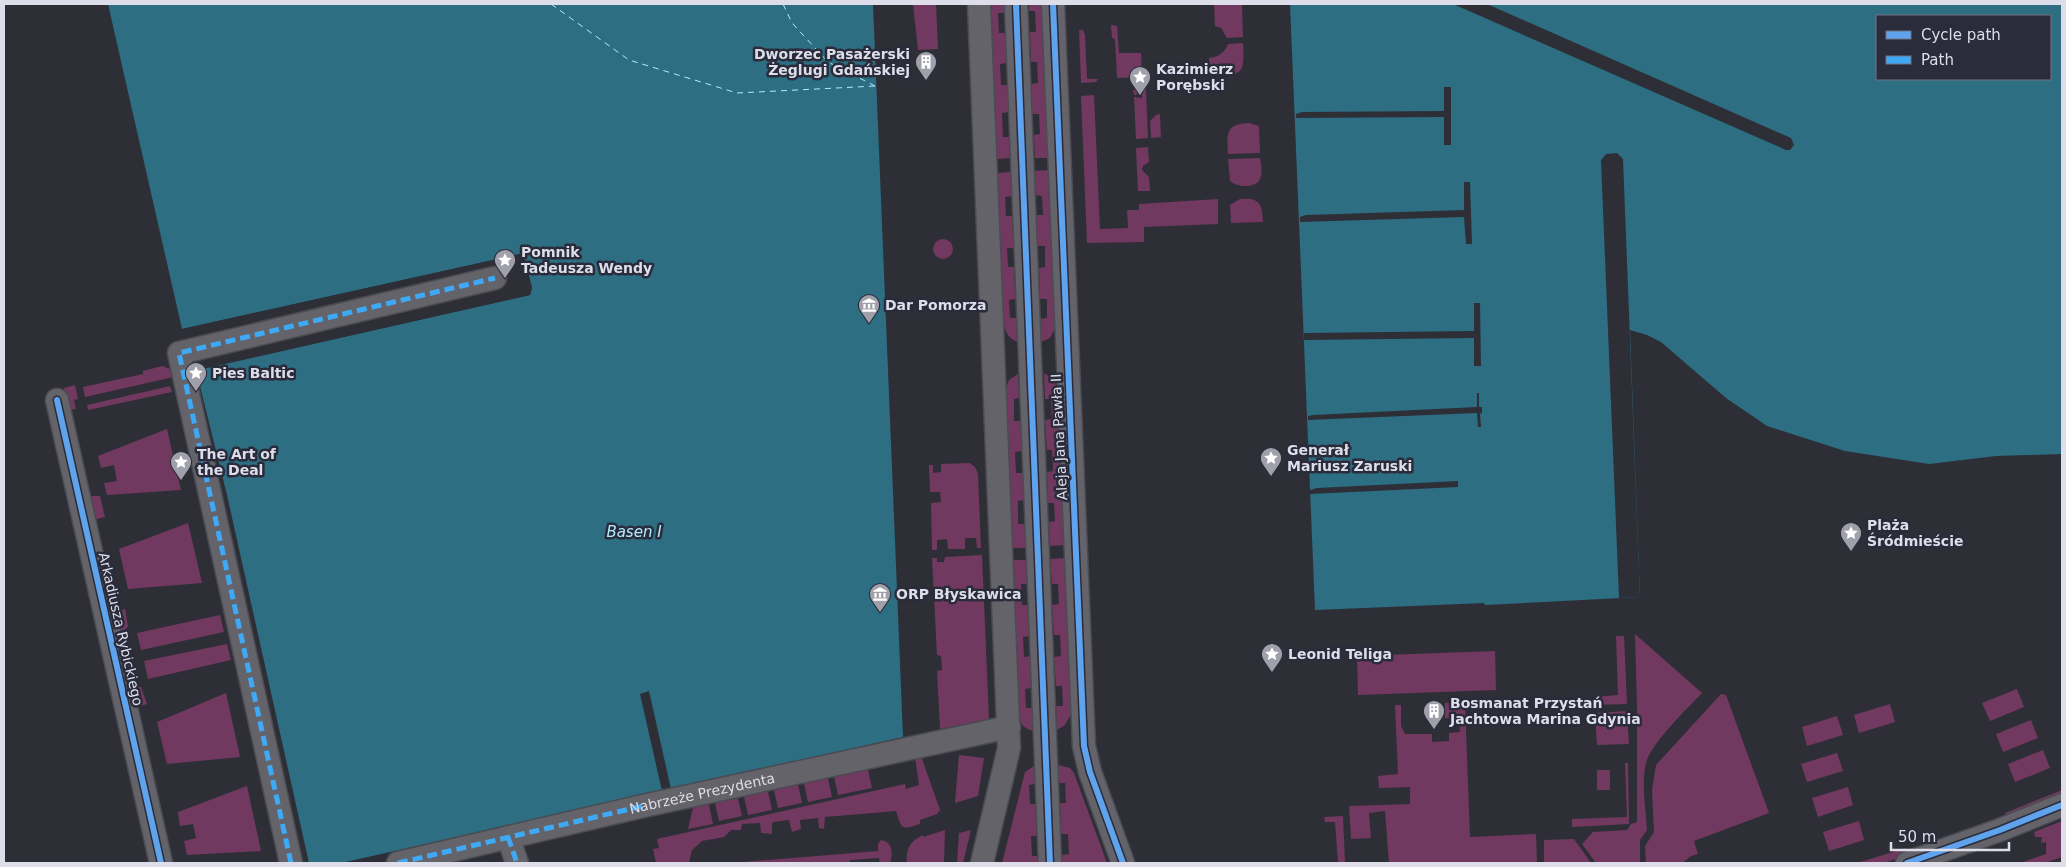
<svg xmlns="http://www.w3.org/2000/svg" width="2066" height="867" viewBox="0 0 2066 867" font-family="'DejaVu Sans',sans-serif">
	<rect width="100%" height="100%" fill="#2e2e37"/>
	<g fill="#71395f">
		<polygon points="913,4 936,4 938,49 918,50"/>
		<polygon points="989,4 1004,4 1005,13 998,13 999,33 1006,33 1007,63 1000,64 1001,85 1008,85 1009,112 1002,113 1003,137 1009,137 1010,158 996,159"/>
		<polygon points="1029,4 1043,4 1049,158 1035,158 1034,135 1040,134 1039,114 1032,114 1031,84 1038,83 1037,62 1031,62 1030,32 1036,32 1035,11 1029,11"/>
		<polygon points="1214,4 1242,4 1243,37 1227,38 1221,28 1215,26"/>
		<polygon points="1111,25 1117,26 1119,53 1141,53 1142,77 1117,78 1115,39 1112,38"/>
		<polygon points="1079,30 1083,30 1085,35 1087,79 1098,79 1096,82 1081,83"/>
		<path d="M1243 43C1245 78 1241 74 1209 76V58C1218 57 1225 53 1228 44Z"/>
		<polygon points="1146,89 1148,138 1136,139 1134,97 1142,98 1142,93 1134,95 1133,90"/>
		<polygon points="1094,95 1100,229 1128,228 1127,210 1139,210 1139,204 1218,199 1218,224 1144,227 1144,242 1087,243 1081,96"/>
		<polygon points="1160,114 1161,137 1151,138 1150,121 1156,115"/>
		<path d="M1249 123 1259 126 1260 153 1228 154C1227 134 1225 124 1249 123Z"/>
		<polygon points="1148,147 1149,162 1143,166 1142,170 1149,177 1150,191 1138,191 1136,148"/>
		<path d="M1260 158C1261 164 1263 173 1260 179 1255 189 1237 187 1230 181L1228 159Z"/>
		<polygon points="1049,170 1056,326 1050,338 1041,342 1040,319 1047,318 1047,299 1040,299 1039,268 1045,267 1045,246 1037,246 1036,215 1043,215 1042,196 1035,195 1034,171"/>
		<path d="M1011 172 1012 196 1005 197 1006 216H1012L1014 248H1007L1008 267H1014L1015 299 1009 300 1010 318H1017L1018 342C1007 338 1006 332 1003 321L997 173Z"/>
		<path d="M1240 199C1260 197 1262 204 1263 222L1231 223 1230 205Z"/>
		<circle cx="943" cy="249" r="10"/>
		<polygon points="162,366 170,369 178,376 85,397 83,387 143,374 143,371"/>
		<polygon points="1044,373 1053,379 1058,389 1064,545 1050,546 1049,522 1055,521 1054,503 1048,503 1047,472 1053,471 1052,450 1047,450 1045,420 1052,419 1051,399 1045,399"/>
		<polygon points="1018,374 1019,398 1014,399 1014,421 1021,421 1022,451 1015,452 1016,473 1023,473 1024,500 1018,501 1018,524 1025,524 1026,548 1011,548 1005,390 1009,380"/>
		<polygon points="75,385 78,399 74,400 76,409 68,410 64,388"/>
		<polygon points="170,386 172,392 88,410 87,405"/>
		<polygon points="167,429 181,490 107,495 104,483 117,481 114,465 101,468 98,456"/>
		<polygon points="970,463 975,467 978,474 981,548 977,548 976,538 965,538 965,549 948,549 947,539 937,540 937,550 932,550 931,503 941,502 940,492 930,492 929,465 933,465 933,473 941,472 941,464"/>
		<polygon points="91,496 100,496 105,517 93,520 88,497"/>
		<polygon points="188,523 202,583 128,589 119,549"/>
		<polygon points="982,555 989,719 940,729 937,671 942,670 941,656 937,655 932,558 937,558 937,562 944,562 945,557"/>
		<polygon points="1065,558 1071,714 1065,725 1057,730 1056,706 1063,706 1062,686 1056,686 1054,657 1061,656 1060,635 1054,635 1052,605 1059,604 1058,584 1052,584 1050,559"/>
		<path d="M1011 560H1026L1027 584H1021L1022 605H1028L1030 636 1023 637 1024 657 1030 656 1031 688 1025 689 1026 708H1033L1034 731C1025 729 1022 726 1019 718Z"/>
		<polygon points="125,609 128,626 124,632 119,634 113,612"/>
		<polygon points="220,615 224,632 141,650 137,633"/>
		<path d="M1635 634 1702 693C1687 709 1651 743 1646 763 1641 783 1646 809 1647 830L1640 840V863H1596L1582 844 1593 832 1627 830 1631 824 1637 822V707Z"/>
		<polygon points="1616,636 1624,636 1627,704 1594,705 1594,697 1618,695"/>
		<polygon points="227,644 231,660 148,679 144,661"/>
		<polygon points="1495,651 1496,690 1358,695 1357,656"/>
		<polygon points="130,685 141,687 147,704 136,707"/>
		<polygon points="2017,689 2024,707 1990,721 1982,703"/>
		<polygon points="226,693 240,757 167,764 157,722"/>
		<polygon points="1721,694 1726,695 1769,813 1694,841 1698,854 1691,856 1682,863 1646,863 1645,846 1654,832 1652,790 1656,765"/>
		<polygon points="1465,702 1470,837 1536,834 1537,863 1389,863 1385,811 1369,813 1371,838 1351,839 1349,806 1410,804 1410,787 1379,788 1378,776 1398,774 1395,705 1401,705 1401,726 1405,734 1432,734 1432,742 1449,741 1449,733 1460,732 1459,718 1445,718 1445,703"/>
		<polygon points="1890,704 1895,722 1859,733 1854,715"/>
		<polygon points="1627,711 1629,744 1597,745 1595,713"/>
		<polygon points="1837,716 1843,735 1807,746 1802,727"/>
		<polygon points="2031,720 2038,738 2003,752 1996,734"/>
		<polygon points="2043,750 2050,768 2015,782 2008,764"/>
		<polygon points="1837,753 1843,771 1807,782 1801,764"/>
		<polygon points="959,755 984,758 978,796 955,803"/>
		<path d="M921 756 940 810 937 814 920 820V824C901 830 902 830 896 811L825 817 824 829 819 828 818 818 800 820 801 829 792 832 789 820 774 822 772 823V834L761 833 760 823 742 824 741 830H731L724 837 702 841 692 850 689 863H656L653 849 659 848 657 839 905 784 906 789 919 785 915 757Z"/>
		<polygon points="1625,763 1628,763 1629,824 1572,827 1572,819 1627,817"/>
		<polygon points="867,765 872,788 838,795 833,772"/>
		<polygon points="1058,765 1070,768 1074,773 1107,863 1062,863 1062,855 1069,854 1068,834 1061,834 1060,803 1066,803 1065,783 1059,783"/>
		<polygon points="1034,766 1035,784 1029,785 1030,804 1036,804 1037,836 1031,836 1032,856 1039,856 1039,863 1002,863 1025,772"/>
		<rect x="1597" y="770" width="13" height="20"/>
		<polygon points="827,774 832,797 808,802 803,779"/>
		<polygon points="797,780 802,803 778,808 773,786"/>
		<polygon points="247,786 261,851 187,855 184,841 196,838 193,824 180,826 178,812"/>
		<polygon points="767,787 772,810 748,815 743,792"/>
		<polygon points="1848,787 1853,805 1818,817 1812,798"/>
		<polygon points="2062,790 2062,800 2008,822 2005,813"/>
		<polygon points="737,794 742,816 719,821 714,799"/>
		<polygon points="708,800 713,824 688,829 694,803"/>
		<polygon points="1343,816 1345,863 1338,863 1335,822 1325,822 1324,817"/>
		<polygon points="1859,821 1864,840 1829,851 1823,832"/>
		<polygon points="2062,821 2062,857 2045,863 2020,863 2046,854 2046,842 2041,843 2042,837 2035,837 2034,832"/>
		<path d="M945 830 944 863H907C906 849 909 842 923 835V837Z"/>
		<polygon points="971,830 963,863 957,863 959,833"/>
		<polygon points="1574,839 1591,863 1544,863 1544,840"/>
		<path d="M881 840C893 842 893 853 890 863H880L879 858 850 860V863H731L878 851V844Z"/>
		<polygon points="1906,848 1909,855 1883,863 1857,863"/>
	</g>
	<g fill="#2d6e83" fill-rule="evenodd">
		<polygon points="108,4 873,4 903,737 341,863 309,863 227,495 196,370 530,295 532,288 524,257 520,254 182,329"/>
		<path d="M1290 4H2062V454L1996 456 1929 464 1845 451 1767 426 1726 398 1661 342 1647 335 1630 330 1640 597 1485 605 1484 603 1315 610ZM1877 16H2050V79H1877Z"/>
	</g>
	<g fill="#2e2e37">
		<polygon points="1453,4 1487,4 1791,138 1794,145 1790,150 1786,150"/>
		<polygon points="1444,87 1451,87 1451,145 1444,145 1444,117 1296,118 1296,114 1302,112 1444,111"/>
		<polygon points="1617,153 1623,159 1640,597 1619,598 1601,160 1606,154"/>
		<polygon points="1464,182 1470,182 1472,244 1466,244 1464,217 1300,222 1300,217 1306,215 1464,210"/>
		<polygon points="520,254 524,257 532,288 530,295 194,371 195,368 528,293 529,288 522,258 519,257 182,332 182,329"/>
		<polygon points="1474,303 1480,303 1481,366 1474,366 1474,338 1304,340 1304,333 1474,331"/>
		<polygon points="1477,393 1479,393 1479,407 1482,407 1482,413 1480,414 1481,427 1478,427 1477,413 1308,420 1308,416 1313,415 1477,407"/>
		<polygon points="1458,481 1458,487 1310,494 1310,490 1317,488"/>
		<polygon points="649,691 671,789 662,791 640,694"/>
	</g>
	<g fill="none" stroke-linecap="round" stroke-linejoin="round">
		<g stroke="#b2ebff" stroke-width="1" stroke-dasharray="6 5" stroke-linecap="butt">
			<polyline points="551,4 629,60 737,93 876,86"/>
			<polyline points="783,4 792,23 828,62 875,86"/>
		</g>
		<g stroke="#4b4b53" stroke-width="25">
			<g id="minor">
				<polyline points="979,4 1009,748 982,863"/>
				<polyline points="1016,4 1050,863"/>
				<polyline points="1053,4 1084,746 1090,772 1123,863"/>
				<polyline points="57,400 161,863"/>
				<polyline points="508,837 517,863"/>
				<polyline points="291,863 179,353 495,278"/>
				<path id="s1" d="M398 863 643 806 1009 727"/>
				<polyline points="1907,863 2000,830 2062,805"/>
			</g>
		</g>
		<use href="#minor" stroke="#636369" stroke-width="22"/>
		<g stroke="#3fa9f5" stroke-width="5" stroke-dasharray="10 5" stroke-linecap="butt">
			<polyline points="508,837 517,863"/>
			<polyline points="291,863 179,353 495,278"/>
			<polyline points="398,863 643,806"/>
		</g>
		<g stroke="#2a2b3b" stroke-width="9">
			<g id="cycleway">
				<polyline points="1016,4 1050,863"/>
				<polyline points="1053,4 1084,746 1090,772 1123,863"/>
				<polyline points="57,400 161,863"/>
				<polyline points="1907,863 2000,830 2062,805"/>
			</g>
		</g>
		<use href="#cycleway" stroke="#60a3ed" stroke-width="6"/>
	</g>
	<defs>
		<g id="building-pin" transform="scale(1.125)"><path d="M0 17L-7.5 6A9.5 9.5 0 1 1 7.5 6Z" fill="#a0a0ab" stroke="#2a2b3b"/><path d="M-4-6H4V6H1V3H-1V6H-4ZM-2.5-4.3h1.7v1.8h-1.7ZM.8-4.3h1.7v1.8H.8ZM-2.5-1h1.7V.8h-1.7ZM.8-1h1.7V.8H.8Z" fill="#fff"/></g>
		<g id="sight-pin" transform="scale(1.125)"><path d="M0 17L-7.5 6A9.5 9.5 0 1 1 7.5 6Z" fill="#a0a0ab" stroke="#2a2b3b"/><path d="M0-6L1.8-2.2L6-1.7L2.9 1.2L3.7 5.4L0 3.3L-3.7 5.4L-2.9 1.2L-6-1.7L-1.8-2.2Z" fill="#fff"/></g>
		<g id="museum-pin" transform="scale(1.125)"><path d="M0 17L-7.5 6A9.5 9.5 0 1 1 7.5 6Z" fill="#a0a0ab" stroke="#2a2b3b"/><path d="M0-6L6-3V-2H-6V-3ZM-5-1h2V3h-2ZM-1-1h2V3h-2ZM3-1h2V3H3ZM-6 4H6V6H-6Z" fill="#fff"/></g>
	</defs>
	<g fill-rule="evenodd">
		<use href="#building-pin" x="926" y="62"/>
		<use href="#sight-pin" x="1140" y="77"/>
		<use href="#sight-pin" x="505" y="260"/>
		<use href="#museum-pin" x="869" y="305"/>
		<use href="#sight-pin" x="196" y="373"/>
		<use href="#sight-pin" x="1271" y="458"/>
		<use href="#sight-pin" x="181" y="462"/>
		<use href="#sight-pin" x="1851" y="533"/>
		<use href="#museum-pin" x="880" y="594"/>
		<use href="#sight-pin" x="1272" y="654"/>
		<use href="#building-pin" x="1434" y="711"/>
	</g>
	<g text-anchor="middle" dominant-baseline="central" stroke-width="5" stroke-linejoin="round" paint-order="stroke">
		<g font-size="14" font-weight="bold" fill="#dddee9" stroke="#2a2b3b" text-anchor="start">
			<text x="910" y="54" text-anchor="end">Dworzec Pasażerski<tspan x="910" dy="16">Żeglugi Gdańskiej</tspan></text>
			<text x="1156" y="69">Kazimierz<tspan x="1156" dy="16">Porębski</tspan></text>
			<text x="521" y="252">Pomnik<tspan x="521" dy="16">Tadeusza Wendy</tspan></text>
			<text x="885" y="305">Dar Pomorza</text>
			<text x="212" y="373">Pies Baltic</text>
			<text x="1287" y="450">Generał<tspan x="1287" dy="16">Mariusz Zaruski</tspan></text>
			<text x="197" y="454">The Art of<tspan x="197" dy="16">the Deal</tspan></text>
			<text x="1867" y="525">Plaża<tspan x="1867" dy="16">Śródmieście</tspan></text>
			<text x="896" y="594">ORP Błyskawica</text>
			<text x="1288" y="654">Leonid Teliga</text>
			<text x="1450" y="703">Bosmanat Przystań<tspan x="1450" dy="16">Jachtowa Marina Gdynia</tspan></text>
		</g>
		<g font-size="14" fill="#dddee9" stroke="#2a2b3b">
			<text transform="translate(1059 437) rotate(-93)">Aleja Jana Pawła II</text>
			<text transform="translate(121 629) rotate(77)">Arkadiusza Rybickiego</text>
			<text stroke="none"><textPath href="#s1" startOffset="312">Nabrzeże Prezydenta</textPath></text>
		</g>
		<g font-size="15" font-style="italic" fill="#b2ebff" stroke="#2a2b3b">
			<text x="634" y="532">Basen I</text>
		</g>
	</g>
	<rect width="2066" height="867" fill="none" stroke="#dddee9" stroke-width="10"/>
	<rect x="1876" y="15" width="175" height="65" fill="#2a2b3b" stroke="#727381"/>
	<rect x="1886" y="31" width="25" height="8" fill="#60a3ed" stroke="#727381"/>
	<text x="1921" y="40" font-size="15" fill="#dddee9">Cycle path</text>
	<rect x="1886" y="56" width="25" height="8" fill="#3fa9f5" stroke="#727381"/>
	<text x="1921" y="65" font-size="15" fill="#dddee9">Path</text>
	<path d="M1891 842v8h118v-8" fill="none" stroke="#dddee9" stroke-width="2.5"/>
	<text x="1898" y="842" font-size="15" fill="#dddee9" stroke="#2a2b3b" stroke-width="4" paint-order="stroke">50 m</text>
</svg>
